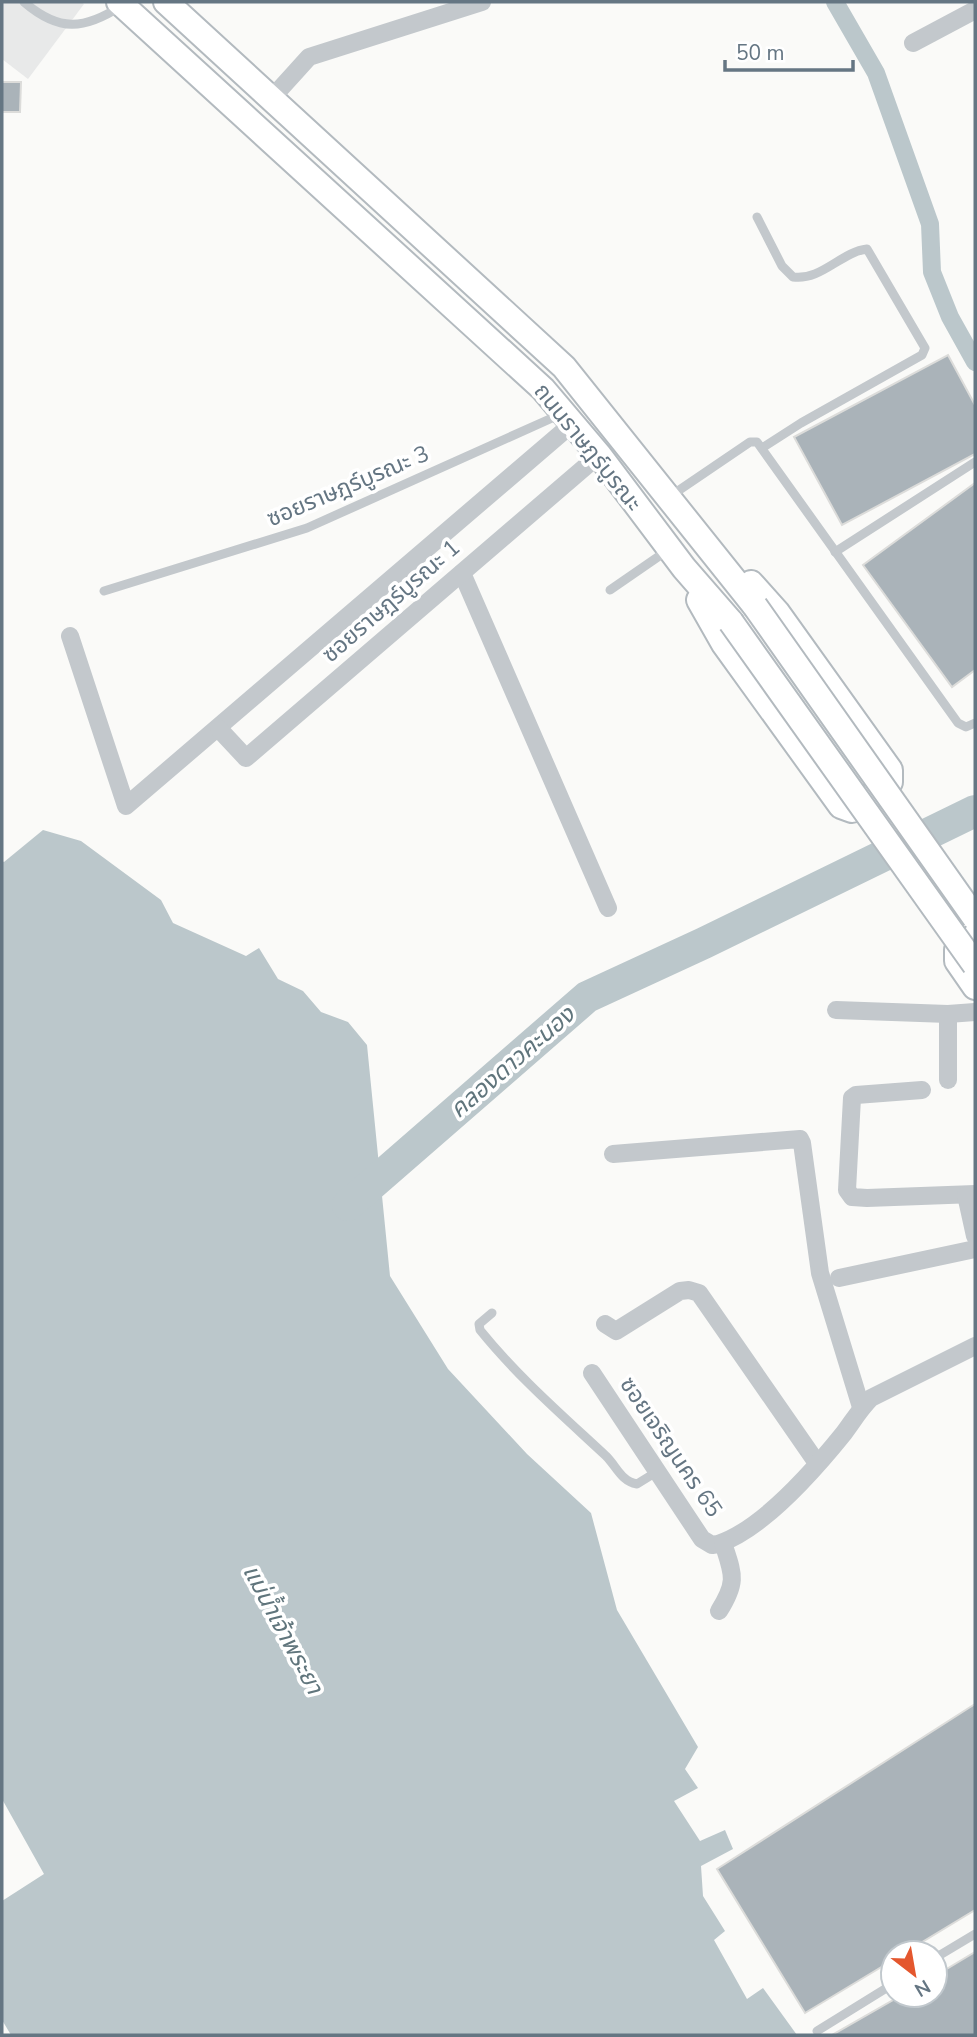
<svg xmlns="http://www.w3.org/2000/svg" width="977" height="2037" viewBox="0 0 977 2037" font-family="'Nunito Sans','Noto Sans Thai',sans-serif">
	<rect width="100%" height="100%" fill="#fafaf8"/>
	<polygon fill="#e8e9e9" points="2,2 81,2 84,4 28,79 2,59"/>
	<polygon fill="#bbc7cb" points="43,830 81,841 161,900 173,923 246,956 259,948 278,979 303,991 321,1012 348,1022 367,1045 390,1276 448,1369 527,1454 591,1513 617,1610 698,1747 685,1769 698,1788 674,1801 700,1841 725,1830 733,1849 701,1866 703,1896 725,1931 714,1940 747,1999 763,1988 797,2035 11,2035 2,2020 2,1901 44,1874 2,1799 2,861 4,862"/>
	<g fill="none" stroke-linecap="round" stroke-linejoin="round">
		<polyline stroke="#bbc7cb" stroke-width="18" points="835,2 876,73 930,224 932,272 950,317 975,362"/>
		<polyline stroke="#bbc7cb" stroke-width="32" points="348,1205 587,997 704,943 975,811"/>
	</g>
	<g fill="#aab3b9" stroke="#dcdcda" stroke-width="2">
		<polygon points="2,82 21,82 20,112 2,112"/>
		<polygon points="948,355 975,405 975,454 842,525 794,437"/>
		<polygon points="975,483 975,670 952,687 863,565"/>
		<polygon points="975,1704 975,1910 904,1953 893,1953 893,1960 805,2013 717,1869"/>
		<polygon points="975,1952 975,2035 832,2035 902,1995 935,1995 935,1976"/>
	</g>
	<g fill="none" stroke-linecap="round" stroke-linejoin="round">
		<g stroke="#b3babf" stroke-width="28">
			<g id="secondary">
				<polyline points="119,2 543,389 599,455 684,568 731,622"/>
				<polyline points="166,2 564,367 755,606"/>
				<polyline points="699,600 724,644 841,806 852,810 890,782 890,770 777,612 751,583"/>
				<polyline points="975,936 957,950 957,961 975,987"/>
			</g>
		</g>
		<g stroke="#c3c8cc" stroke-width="9">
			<path d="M24 2C59 32 84 30 121 6"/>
			<path d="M757 217 782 266 793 277C821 281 841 252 867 249L925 348 922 355 801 423 762 448"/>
			<polyline points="669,497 750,442 757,442 958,723 966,727 975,723"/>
			<polyline points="835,552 975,462"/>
			<polyline points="610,590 668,550"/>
			<polyline points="104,591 307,528 561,414"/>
			<path d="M492 1313 479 1324 480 1330C518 1377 562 1415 606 1456 617 1467 621 1481 637 1484L658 1471"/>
			<polyline points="935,1958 975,1934"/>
			<polyline points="817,2031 893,1984"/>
		</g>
		<g stroke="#c3c8cc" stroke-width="18">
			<polyline points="913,43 975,10"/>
			<polyline points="271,99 309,57 482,2"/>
			<polyline points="462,573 608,908"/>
			<polyline points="70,636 126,806 572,424"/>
			<polyline points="219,729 246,758 599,455"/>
			<polyline points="836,1010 948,1014 975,1012"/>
			<polyline points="948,1080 948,1014"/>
			<polyline points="922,1090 856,1095 852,1098 847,1190 852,1197 867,1198 975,1194"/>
			<polyline points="613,1154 800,1139 802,1143 820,1273 861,1407"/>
			<polyline points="966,1195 975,1236"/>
			<polyline points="839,1278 975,1249"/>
			<polyline points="605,1324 616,1331 680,1291 689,1290 699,1293 817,1463"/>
			<path d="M592 1373 702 1539 712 1545 718 1544C763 1529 815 1469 844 1433 853 1421 860 1409 871 1398L975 1346"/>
			<path d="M719 1611C738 1581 733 1574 723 1543"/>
		</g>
		<use href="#secondary" stroke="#fff" stroke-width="24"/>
		<g stroke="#b3babf" stroke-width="28" stroke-linecap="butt">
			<g id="secondary-bridge">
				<polyline points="755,606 975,918"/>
				<polyline points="731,622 975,965"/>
			</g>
		</g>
		<use href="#secondary-bridge" stroke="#fff" stroke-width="24"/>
	</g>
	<g text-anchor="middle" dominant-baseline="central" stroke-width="7" stroke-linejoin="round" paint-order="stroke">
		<g font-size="23" fill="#657683" stroke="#fff">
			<text transform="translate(588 447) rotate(51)">ถนนราษฎร์บูรณะ</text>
			<text transform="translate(348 486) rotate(-23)">ซอยราษฎร์บูรณะ 3</text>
			<text transform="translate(391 601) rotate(-41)">ซอยราษฎร์บูรณะ 1</text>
			<text transform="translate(671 1447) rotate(56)">ซอยเจริญนคร 65</text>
		</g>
		<g font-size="24" font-style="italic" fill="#60757c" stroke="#fff">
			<text transform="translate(512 1062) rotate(-41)">คลองดาวคะนอง</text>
			<text transform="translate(283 1629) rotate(62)">แม่น้ำเจ้าพระยา</text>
		</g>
	</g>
	<rect width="977" height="2037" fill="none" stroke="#657683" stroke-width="7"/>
	<g transform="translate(914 1974) rotate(149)"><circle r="33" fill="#ffffff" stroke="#c1c8cd" stroke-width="2"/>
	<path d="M0-5L12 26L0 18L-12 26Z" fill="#e4572e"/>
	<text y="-10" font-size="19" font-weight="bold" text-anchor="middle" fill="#657683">N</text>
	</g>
	<path d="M725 60v10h128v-10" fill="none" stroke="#657683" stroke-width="3.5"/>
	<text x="736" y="60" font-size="21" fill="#657683" stroke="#ffffff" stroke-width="5" paint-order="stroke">50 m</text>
</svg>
